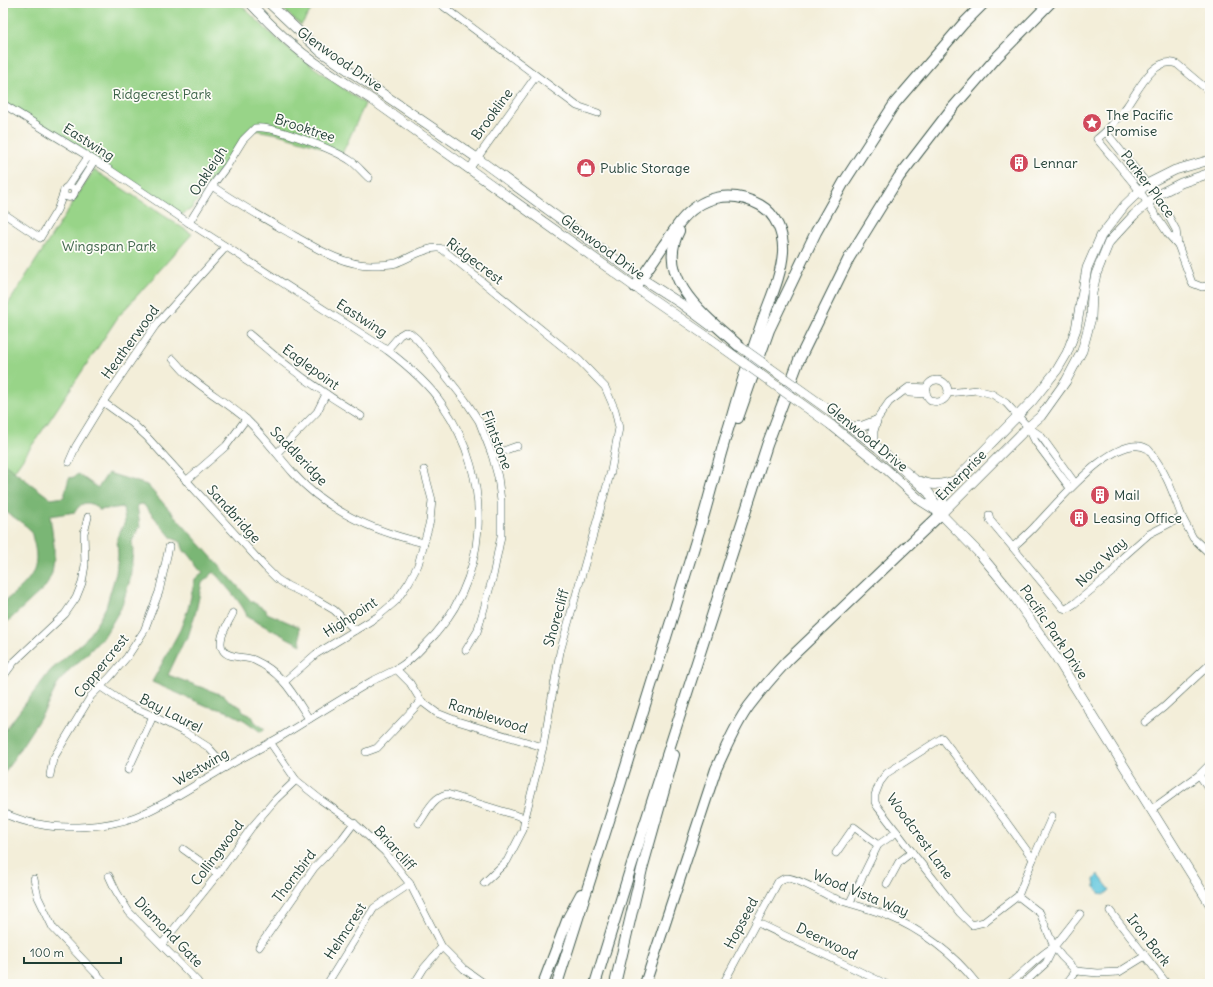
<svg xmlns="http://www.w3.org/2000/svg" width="1213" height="987" viewBox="0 0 1213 987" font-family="Delius,sans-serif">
	<rect width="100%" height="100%" fill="#fdfcf7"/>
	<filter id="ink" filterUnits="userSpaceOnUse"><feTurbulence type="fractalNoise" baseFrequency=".025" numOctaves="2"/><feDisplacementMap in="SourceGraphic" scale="8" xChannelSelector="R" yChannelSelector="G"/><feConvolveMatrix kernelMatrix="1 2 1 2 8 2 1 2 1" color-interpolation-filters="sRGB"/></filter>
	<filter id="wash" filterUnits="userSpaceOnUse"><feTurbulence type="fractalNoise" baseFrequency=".012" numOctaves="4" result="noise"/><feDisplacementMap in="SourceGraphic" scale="16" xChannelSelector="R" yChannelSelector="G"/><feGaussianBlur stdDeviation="0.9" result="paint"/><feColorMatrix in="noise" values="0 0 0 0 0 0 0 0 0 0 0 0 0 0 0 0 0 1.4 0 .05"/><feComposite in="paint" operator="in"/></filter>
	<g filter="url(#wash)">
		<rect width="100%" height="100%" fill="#f3eed9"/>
		<g fill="#98d488" stroke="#5c885e">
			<polygon points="3,3 239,3 269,32 298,56 365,104 341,156 313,144 278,134 250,129 244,134 241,143 221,171 210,182 191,209 181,215 3,103"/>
			<polygon points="276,3 316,3 301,25"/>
			<polygon points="94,170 192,234 118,317 49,421 3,487 3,312"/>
		</g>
		<path fill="#7ab674" stroke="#4c7a54" d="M3 463 51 499 64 497 69 478 74 477 78 474 98 488 108 473 147 485 251 601 266 610 267 613 299 627 301 645 247 617C246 607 221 581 214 572L202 583 196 611 187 640 184 641 168 675 225 696 228 701 241 707 243 712 252 716 255 722 265 729 261 732 244 720 226 711 207 706 152 682 180 630 188 609 195 579 203 572 187 552H184L181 542 172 538 143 504 137 505 140 526 132 541 133 550 130 580 121 608 105 635 84 657 69 670 58 683 45 710 3 775V733L50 671 84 641 96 625 106 607 116 573 118 555 117 538 125 522 123 507 99 510C91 500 81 501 75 512L50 516 54 545V559L52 573 46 586 3 626V603C24 584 42 575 34 543 33 540 32 534 31 531 28 526 9 514 3 510Z"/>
		<polygon fill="#60c6dd" stroke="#408288" points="1098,874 1110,890 1104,895 1099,893 1098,890 1095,887 1094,880"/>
	</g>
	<g filter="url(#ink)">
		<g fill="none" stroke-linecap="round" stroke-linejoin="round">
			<g stroke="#3f584d" stroke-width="8">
				<g id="minor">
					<polyline points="439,3 577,106 598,113"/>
					<path d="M3 104 107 168 180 217 387 350C408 366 428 383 442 404 495 480 491 583 423 647 415 656 405 664 395 670 387 674 380 677 372 681 343 698 314 716 285 734 262 748 237 760 214 774 188 789 163 806 135 817 108 827 66 830 38 824 26 822 14 818 3 813"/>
					<polyline points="1106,132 1147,184 1157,195 1176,230 1178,245 1192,283 1202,287 1210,285"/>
					<polyline points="3,141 4,142 3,144"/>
					<polyline points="470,168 536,76"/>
					<polyline points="68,186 88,157"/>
					<path d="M212 186C238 204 265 219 293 235 318 249 342 265 372 265 380 265 388 265 396 263 407 259 432 244 442 249L579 360 605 387 615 410 619 428 611 471 560 652 543 747 525 818 523 830 507 861 484 883"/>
					<circle cx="69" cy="192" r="5.5"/>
					<polyline points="75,191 94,161"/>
					<polyline points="3,213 40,238 57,210 64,192"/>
					<path d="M189 223 212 186 227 166 243 140 255 128C273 125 335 150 351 161 358 166 363 173 369 178"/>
					<path d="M1178 245 1168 234 1139 190 1097 139C1109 130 1118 118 1127 106 1138 91 1154 55 1177 64L1210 92"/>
					<path d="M249 334C284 365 321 392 361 416"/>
					<polyline points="387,350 400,335 405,332 410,333 417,339 465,400 479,421 492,455 498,477 501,501 501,536 493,576 483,612 477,632 466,650"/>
					<path d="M173 359C178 364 182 370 188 375 205 391 228 403 246 419 264 436 278 456 294 474 328 512 376 532 424 543"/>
					<circle cx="937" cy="391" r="11"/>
					<polyline points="906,390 909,393 926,394"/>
					<polyline points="948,393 977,390 992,394 1006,403 1028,427 1035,441 1070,488"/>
					<polyline points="103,402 132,423 147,437 265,567 277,579 288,586 317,600 334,610 355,630"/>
					<polyline points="876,421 889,402 909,387 927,388"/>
					<polyline points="1028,427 1041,436 1075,483"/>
					<polyline points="277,453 317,412 326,394"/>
					<polyline points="492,455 517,446"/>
					<polyline points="69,462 76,446 103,402 155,326 226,247"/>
					<polyline points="186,481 226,446 246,419"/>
					<path d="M989 515 990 520 1063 608 1066 609 1074 604 1112 573 1123 557 1149 534 1182 517C1174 496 1167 474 1153 456 1152 454 1150 451 1148 449 1117 429 1056 505 1037 524 1030 532 1021 540 1013 547"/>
					<polyline points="1182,517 1193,538 1210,554"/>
					<path d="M233 613C229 622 216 640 223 650 228 659 245 656 254 660 283 673 293 694 309 719"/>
					<polyline points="396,669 410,683 421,701 437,713 457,721 543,747"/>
					<polyline points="3,677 14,662 65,614 76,598 82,583 85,565 84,533 88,517"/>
					<polyline points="284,682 316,654 377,617 396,601 409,582 418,565 430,521 432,500 424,470"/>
					<polyline points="101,687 126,704 153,716 186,733 208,747 226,767"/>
					<polyline points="1145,722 1164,707 1210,664"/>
					<polyline points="270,742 296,780 321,800 354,823 385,852 410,884 442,947 464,969 485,984"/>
					<polyline points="366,752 377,748 421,701"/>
					<polyline points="128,770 153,716"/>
					<polyline points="50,775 53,759 91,696 110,677 127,657 144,631 159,592 169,547"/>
					<polyline points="1199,775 1210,790"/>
					<polyline points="1152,809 1199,775 1210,764"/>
					<path d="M419 823C427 812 433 797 447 794L525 818"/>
					<polyline points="183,849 218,874"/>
					<polyline points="836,853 854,827 878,845"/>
					<polyline points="1033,859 1052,816"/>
					<polyline points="109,876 116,891 129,912 197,981 199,984"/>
					<polyline points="34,879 38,897 53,928 106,984"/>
					<polyline points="887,884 899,862 912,852"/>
					<polyline points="1018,896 1033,859 1007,823 942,738 887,773 880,782 875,795 875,802 877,806 912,852 960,913 972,925 984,922 1018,896 1040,913 1054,947 1062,957 1076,971 1098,973 1119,972 1145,956"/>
					<polyline points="850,902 878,845 897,832"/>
					<polyline points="1110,911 1167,984"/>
					<polyline points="756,922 886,984"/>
					<polyline points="162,944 218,874 251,828 276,799 296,780"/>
					<polyline points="259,947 314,868 342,839 354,823"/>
					<polyline points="327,984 374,908 410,884"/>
					<polyline points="414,984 424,968 442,947"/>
					<path d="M723 984 778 882C780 881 784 878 786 878 795 877 821 892 831 897 849 904 868 908 886 915 921 929 954 954 977 984"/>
					<path d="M1009 984C1024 972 1036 958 1052 948"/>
					<polyline points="1023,984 1046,963 1054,947 1080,914"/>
					<polyline points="1066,984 1076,971"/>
				</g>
			</g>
			<g stroke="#3f584d" stroke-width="10">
				<g id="major">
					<path d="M250 3C262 16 274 28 287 40 312 63 343 81 371 99L635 287 712 340"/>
					<polyline points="269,3 320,51 477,158 641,278 680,303 711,326"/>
					<polyline points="833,413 878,448 914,479 929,493 941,514 979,553 1008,588 1056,657 1210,904"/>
					<polyline points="831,425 886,469 921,501 940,513"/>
					<polyline points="851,427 863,426 876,421"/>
					<polyline points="873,444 873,431 876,421"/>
					<path d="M919 481C933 486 939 485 954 481"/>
					<polyline points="941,514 944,492 1033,400 1057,370 1067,353 1076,329 1087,268 1101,236 1125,205 1147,184 1175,170 1210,160"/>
					<polyline points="941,514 1028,427 1041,416 1066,381 1082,351 1091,318 1092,293 1096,274 1109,242 1134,215 1157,195 1181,183 1210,173"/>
				</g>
			</g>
			<g stroke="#3f584d" stroke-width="12">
				<g id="highway">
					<path d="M679 231C654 279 708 318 739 346"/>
					<polyline points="738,418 769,330 816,232 844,182 895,103 963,24 984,3"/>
					<polyline points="543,984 568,918 581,894"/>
					<path d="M557 984C607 829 655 674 703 518 712 487 720 454 730 423 739 391 749 359 760 328 768 303 781 279 783 252 784 234 776 214 760 205 731 189 701 196 680 222 674 230 669 238 663 246 654 260 644 274 635 287"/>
					<polyline points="595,984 631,867 767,445 799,360 849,258 899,177 949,112 997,57 1050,3"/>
					<polyline points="615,984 642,869 674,755"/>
					<path d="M645 984 716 769C726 748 735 725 749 706 761 690 774 675 787 661L941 514"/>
				</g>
			</g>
			<use href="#minor" stroke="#fff" stroke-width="7"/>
			<use href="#major" stroke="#fff" stroke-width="9"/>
			<use href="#highway" stroke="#fff" stroke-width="10"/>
			<g stroke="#3f584d" stroke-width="10" stroke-linecap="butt">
				<g id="major-bridge">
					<polyline points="712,340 831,425"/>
					<polyline points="739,346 833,413"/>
				</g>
			</g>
			<use href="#major-bridge" stroke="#fff" stroke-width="9"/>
		</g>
	</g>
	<defs>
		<g id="sight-disc" transform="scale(1)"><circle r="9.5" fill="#d1495b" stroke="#fdfcf7"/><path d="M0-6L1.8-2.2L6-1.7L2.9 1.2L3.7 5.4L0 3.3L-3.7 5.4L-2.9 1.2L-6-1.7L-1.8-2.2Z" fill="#fff"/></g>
		<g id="building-disc" transform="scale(1)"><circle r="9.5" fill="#d1495b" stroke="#fdfcf7"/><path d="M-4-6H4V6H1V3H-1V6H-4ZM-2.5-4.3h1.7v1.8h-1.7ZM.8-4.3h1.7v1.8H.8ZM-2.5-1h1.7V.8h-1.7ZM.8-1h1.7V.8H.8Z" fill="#fff"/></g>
		<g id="shop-disc" transform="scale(1)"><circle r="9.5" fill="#d1495b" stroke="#fdfcf7"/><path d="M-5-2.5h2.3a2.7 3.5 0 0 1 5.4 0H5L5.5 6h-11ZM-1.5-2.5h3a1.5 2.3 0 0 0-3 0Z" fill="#fff"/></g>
	</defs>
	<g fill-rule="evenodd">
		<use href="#sight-disc" x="1092" y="123"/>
		<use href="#building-disc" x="1019" y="163"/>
		<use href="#shop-disc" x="586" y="168"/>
		<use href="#building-disc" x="1100" y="495"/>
		<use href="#building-disc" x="1079" y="518"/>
	</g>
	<g text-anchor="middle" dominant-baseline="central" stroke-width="3.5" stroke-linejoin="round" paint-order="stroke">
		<g font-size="14" fill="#1f3d34" stroke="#fdfcf7">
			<text transform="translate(340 59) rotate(35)">Glenwood Drive</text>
			<text transform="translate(492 114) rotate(-54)">Brookline</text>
			<text transform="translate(305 128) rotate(18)">Brooktree</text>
			<text transform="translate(89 142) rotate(32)">Eastwing</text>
			<text transform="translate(208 171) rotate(-57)">Oakleigh</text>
			<text transform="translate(1148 184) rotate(53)">Parker Place</text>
			<text transform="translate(603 247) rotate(36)">Glenwood Drive</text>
			<text transform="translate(475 261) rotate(37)">Ridgecrest</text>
			<text transform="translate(362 318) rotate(33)">Eastwing</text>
			<text transform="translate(130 342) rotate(-54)">Heatherwood</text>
			<text transform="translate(311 367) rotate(36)">Eaglepoint</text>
			<text transform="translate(867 437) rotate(39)">Glenwood Drive</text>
			<text transform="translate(497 440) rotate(69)">Flintstone</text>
			<text transform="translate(299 456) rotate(46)">Saddleridge</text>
			<text transform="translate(961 475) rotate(-45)">Enterprise</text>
			<text transform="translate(234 514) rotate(48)">Sandbridge</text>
			<text transform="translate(1101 562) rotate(-44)">Nova Way</text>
			<text transform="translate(350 617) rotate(-33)">Highpoint</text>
			<text transform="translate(556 618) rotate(-74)">Shorecliff</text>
			<text transform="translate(1054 632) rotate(56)">Pacific Park Drive</text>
			<text transform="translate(101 666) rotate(-51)">Coppercrest</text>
			<text transform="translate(171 713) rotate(27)">Bay Laurel</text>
			<text transform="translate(488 716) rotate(18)">Ramblewood</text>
			<text transform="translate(201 767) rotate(-30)">Westwing</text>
			<text transform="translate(920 836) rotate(54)">Woodcrest Lane</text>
			<text transform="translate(395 848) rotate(48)">Briarcliff</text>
			<text transform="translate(217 853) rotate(-53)">Collingwood</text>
			<text transform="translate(294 876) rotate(-53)">Thornbird</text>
			<text transform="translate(861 893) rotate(22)">Wood Vista Way</text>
			<text transform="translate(741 923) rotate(-62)">Hopseed</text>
			<text transform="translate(345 931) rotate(-57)">Helmcrest</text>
			<text transform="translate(169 932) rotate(46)">Diamond Gate</text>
			<text transform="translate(1149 940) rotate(52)">Iron Bark</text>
			<text transform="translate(827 941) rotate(26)">Deerwood</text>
		</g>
		<g font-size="14" fill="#3d6349" stroke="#fdfcf7">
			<text x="162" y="94">Ridgecrest Park</text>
			<text x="109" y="246">Wingspan Park</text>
		</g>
		<g font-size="14" fill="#1f3d34" stroke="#fdfcf7" text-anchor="start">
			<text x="1106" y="115">The Pacific<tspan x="1106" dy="16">Promise</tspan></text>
			<text x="1033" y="163">Lennar</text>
			<text x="600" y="168">Public Storage</text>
			<text x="1114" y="495">Mail</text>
			<text x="1093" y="518">Leasing Office</text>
		</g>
	</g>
	<rect width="1213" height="987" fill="none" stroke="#fdfcf7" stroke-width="16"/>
	<path d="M24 957v6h97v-6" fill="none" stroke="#1f3d34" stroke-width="2"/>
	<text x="30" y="957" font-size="12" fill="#1f3d34" stroke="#fdfcf7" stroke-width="3" paint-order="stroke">100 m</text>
</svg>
